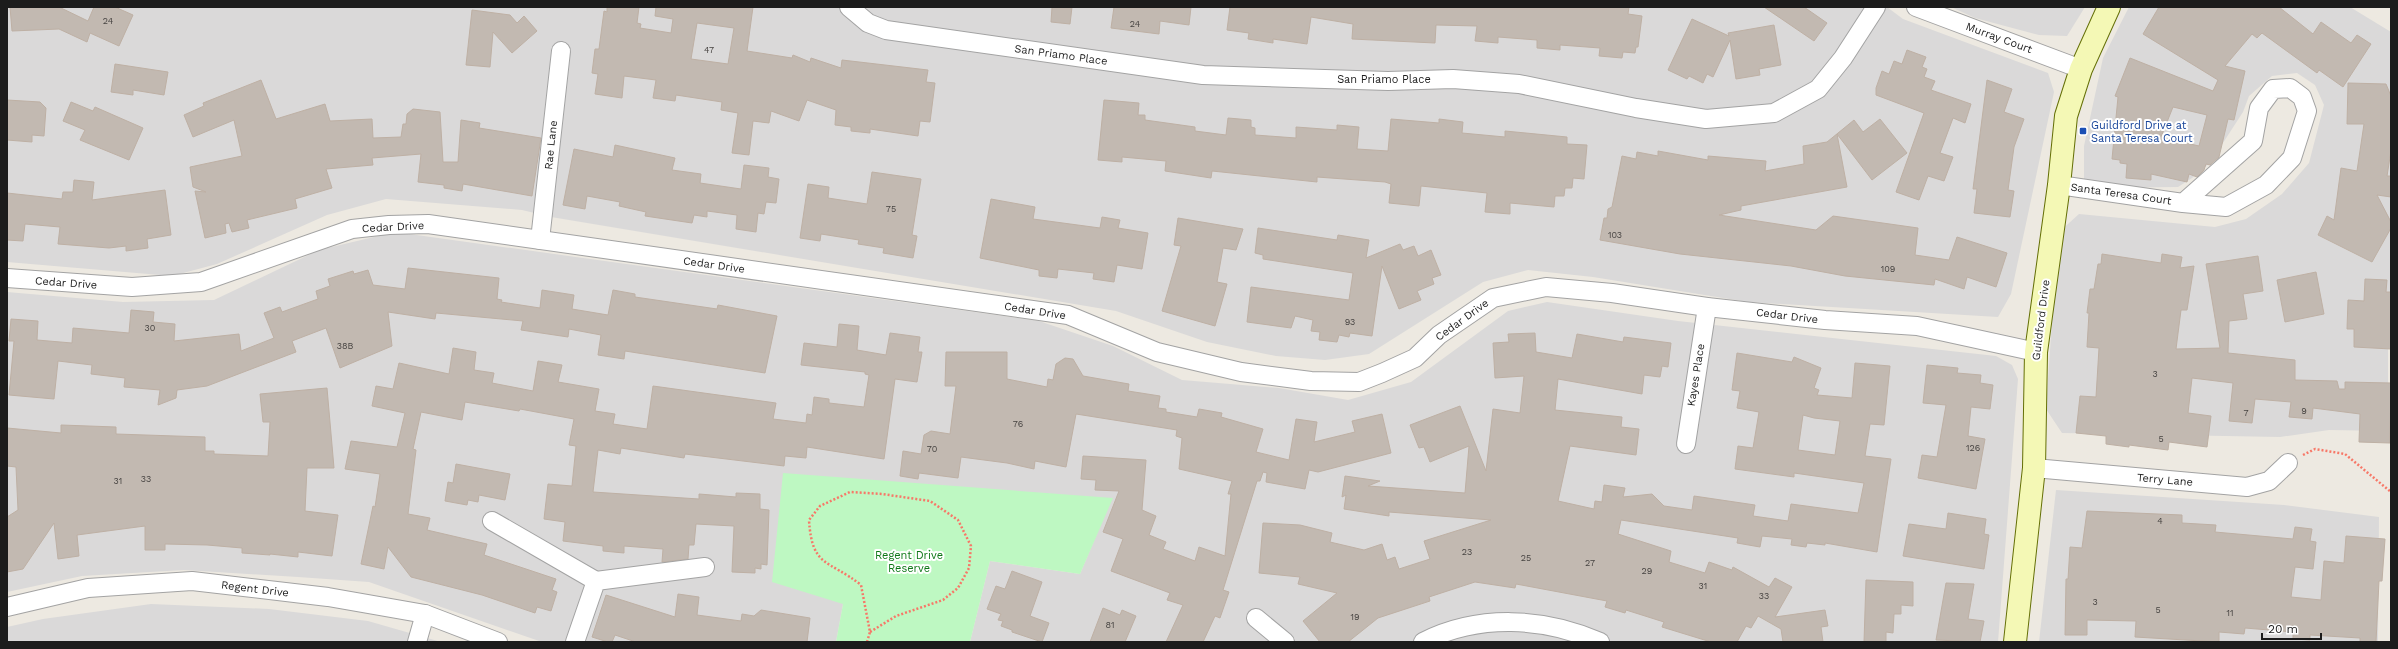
<svg xmlns="http://www.w3.org/2000/svg" width="2398" height="649" viewBox="0 0 2398 649" font-family="'Work Sans',sans-serif">
	<rect width="100%" height="100%" fill="#ede9e1"/>
	<g fill="#dad9d9">
		<polygon points="7,7 1887,7 1903,19 2048,73 2054,92 2011,294 1998,317 1748,302 1593,277 1528,270 1483,282 1369,354 1325,360 1276,356 1207,342 1116,311 551,217 522,210 386,199 327,215 217,264 172,276 7,262"/>
		<polygon points="1951,7 2085,7 2067,36 2039,35 1975,18"/>
		<polygon points="2129,7 2350,7 2391,32 2391,341 2388,341 2388,431 2329,430 2280,437 2062,433 2046,409 2058,233 2079,214 2215,227 2246,219 2282,194 2309,163 2324,105 2315,85 2297,73 2272,76 2249,96 2243,112 2210,163 2192,178 2178,187 2084,188 2084,146 2103,58"/>
		<polygon points="395,232 1039,321 1113,346 1182,380 1279,388 1348,400 1411,382 1508,311 1547,302 1678,321 1996,356 2012,365 2018,379 1998,642 970,642 990,561 1080,574 1112,498 843,604 836,642 542,642 369,582 298,577 184,570 82,576 7,592 7,292 123,302 214,300 319,250"/>
		<polygon points="2056,490 2284,505 2379,517 2378,642 2039,642"/>
		<polygon points="151,604 269,609 368,621 441,642 7,642 7,627 43,619"/>
	</g>
	<polygon fill="#bef8c2" points="783,473 1113,498 1080,574 990,561 970,642 836,642 843,604 772,582"/>
	<g fill="#c2b9b1" stroke="#beb0a4" fill-rule="evenodd">
		<polygon points="10,7 59,7 88,21 94,7 115,7 133,15 119,46 90,33 87,42 59,29 12,31"/>
		<path d="M607 7H639L637 23 641 24 640 28 671 33 673 19 655 16 656 7H753L747 51 792 58 793 55 810 62 811 58 841 68 842 60 928 70 926 82 935 83 930 122 920 121 918 136 870 129V133L851 131V127L835 125 836 110 807 100 799 121 771 111 769 123 753 121 749 155 732 153 738 113 721 110 722 102 676 95 675 101 653 98 656 80 624 76 622 98 595 94 598 74 592 73 595 49H599L604 11 607 12ZM697 23 734 28 728 64 691 59Z"/>
		<polygon points="1052,7 1072,7 1070,24 1051,22"/>
		<polygon points="1114,7 1191,7 1189,25 1160,21 1159,34 1111,28"/>
		<polygon points="1230,7 1629,7 1628,14 1642,16 1638,47 1636,47 1635,53 1623,52 1622,58 1599,56 1600,48 1560,45 1560,50 1537,48 1537,40 1498,37 1498,43 1475,41 1477,26 1436,25 1435,43 1352,39 1353,24 1311,17 1307,44 1273,39 1273,43 1248,39 1249,33 1227,30"/>
		<polygon points="1764,7 1804,7 1827,23 1814,41"/>
		<path d="M2159 7H2279L2313 34 2321 22 2351 43 2357 35 2371 44 2343 87 2319 70 2317 73 2262 33 2257 38 2252 34 2225 66 2245 71 2234 120 2228 119 2219 157 2210 165 2206 164 2204 170 2197 177 2189 174 2187 182 2151 174V180L2126 178 2127 164 2120 163V160L2112 159 2118 97 2115 96 2130 58 2213 91 2218 80 2143 34ZM2173 107 2207 115 2199 146 2161 137Z"/>
		<polygon points="472,10 510,15 517,23 524,16 537,31 512,53 493,32 490,67 466,65"/>
		<polygon points="1692,19 1729,36 1728,33 1774,25 1781,65 1759,69 1760,75 1736,79 1730,40 1713,77 1707,74 1703,83 1689,76 1687,79 1668,70"/>
		<polygon points="1907,50 1926,57 1922,67 1927,69 1924,77 1935,81 1931,90 1971,104 1965,123 1953,118 1940,153 1953,157 1944,181 1928,176 1919,200 1896,192 1924,113 1876,95 1876,88 1882,71 1889,74 1894,61 1902,64"/>
		<polygon points="115,64 168,72 164,95 133,90 133,95 111,92"/>
		<polygon points="261,80 276,119 325,104 330,121 372,119 373,138 401,137 403,124 406,124 407,114 413,109 440,112 443,162 458,162 461,120 480,123 479,128 541,138 532,196 463,184 462,191 444,188 444,185 418,182 421,154 372,158 373,165 326,169 332,188 295,199 297,208 247,220 249,228 232,232 229,223 225,224 226,233 205,238 195,191 206,192 193,187 190,167 242,156 234,120 193,137 184,115 204,106 203,103"/>
		<polygon points="1987,80 2012,89 2004,112 2024,119 2014,147 2008,190 2014,191 2010,217 1974,213 1977,189 1973,189"/>
		<polygon points="2348,83 2386,84 2391,96 2391,151 2387,176 2391,176 2391,197 2377,195 2391,222 2391,228 2372,262 2318,235 2327,216 2334,220 2341,168 2357,171 2364,124 2347,124"/>
		<polygon points="7,100 40,102 46,108 44,136 32,135 32,142 7,140"/>
		<polygon points="1104,100 1139,103 1138,115 1145,115 1145,120 1195,127 1195,131 1226,135 1228,118 1251,120 1251,127 1255,128 1255,135 1296,138 1296,127 1337,130 1337,125 1359,127 1357,149 1388,151 1391,119 1439,123 1439,119 1463,122 1462,133 1505,137 1505,131 1567,137 1567,144 1587,145 1584,179 1573,178 1572,188 1565,188 1564,196 1555,196 1554,207 1510,203 1510,214 1485,212 1487,193 1421,186 1419,206 1389,203 1391,184 1385,182 1317,177 1317,182 1212,171 1211,178 1165,171 1166,161 1122,157 1122,162 1098,160"/>
		<polygon points="71,102 93,111 95,107 143,128 129,160 80,140 85,130 63,121"/>
		<polygon points="1880,119 1907,153 1872,180 1837,134 1847,187 1741,206 1741,210 1719,215 1816,230 1833,216 1918,228 1915,255 1949,260 1957,237 2007,253 1996,287 1967,277 1964,289 1935,279 1934,285 1845,276 1791,266 1680,254 1600,240 1604,218 1607,218 1608,209 1612,207 1622,156 1636,159 1637,152 1658,156 1658,151 1708,160 1708,156 1766,161 1765,171 1804,164 1803,146 1827,142 1854,120 1863,132"/>
		<polygon points="615,145 675,158 672,170 701,174 700,183 741,189 744,165 769,168 768,177 779,179 776,203 766,202 764,214 758,213 756,232 736,229 737,215 707,211 707,217 694,215 692,223 645,216 646,212 619,206 620,202 587,196 585,209 563,205 574,149 613,157"/>
		<polygon points="872,172 921,179 912,235 917,236 913,258 883,253 884,248 858,244 859,240 821,234 820,241 800,238 808,184 829,187 828,198 867,204"/>
		<polygon points="74,180 94,182 92,200 165,190 171,235 147,239 148,248 126,251 126,246 109,248 58,244 60,227 25,224 23,241 7,240 7,193 62,199 63,192 73,192"/>
		<polygon points="991,199 1035,207 1033,219 1100,228 1102,217 1120,220 1118,228 1148,233 1142,269 1117,265 1114,282 1093,279 1094,273 1058,269 1057,278 1039,276 1039,270 980,258"/>
		<polygon points="1178,218 1243,229 1236,250 1223,248 1217,282 1227,284 1215,326 1162,311 1181,246 1174,245"/>
		<polygon points="1258,228 1337,240 1338,235 1369,240 1366,258 1400,244 1403,250 1414,246 1418,256 1431,250 1441,275 1432,278 1434,284 1417,291 1421,300 1399,309 1382,266 1372,336 1350,333 1349,337 1339,335 1337,342 1319,340 1320,332 1311,331 1313,320 1295,316 1291,328 1247,322 1251,287 1349,300 1353,273 1263,259 1263,255 1255,253"/>
		<polygon points="2102,254 2161,263 2162,254 2182,257 2180,268 2194,266 2187,310 2181,310 2176,349 2220,348 2206,264 2258,256 2263,291 2243,294 2247,319 2229,321 2228,353 2295,360 2295,380 2337,381 2339,389 2345,389 2345,382 2391,383 2390,443 2359,442 2360,414 2313,408 2312,419 2289,417 2291,402 2255,399 2252,423 2229,421 2233,383 2192,378 2188,413 2211,416 2207,447 2169,442 2168,450 2129,445 2129,447 2106,444 2106,436 2076,433 2080,396 2096,397 2099,348 2087,347 2089,313 2087,313 2090,289 2094,289 2098,264 2101,264"/>
		<polygon points="408,268 499,278 497,299 502,300 501,302 540,308 542,290 574,295 572,309 608,315 613,290 635,294 635,297 717,309 718,305 777,316 765,373 625,351 624,359 598,355 601,335 569,329 568,337 521,330 523,321 436,313 435,319 388,312 392,346 340,368 326,328 292,341 296,352 207,386 177,390 176,398 158,405 160,390 124,387 125,378 91,374 92,365 58,361 54,399 9,395 14,341 9,341 11,319 38,321 37,340 72,343 73,328 129,333 131,310 154,312 153,322 175,324 174,341 239,334 241,351 274,338 264,313 280,307 282,312 318,299 316,291 330,286 328,279 353,271 354,274 368,270 373,285 405,289"/>
		<polygon points="2316,272 2324,314 2285,322 2277,280"/>
		<polygon points="2365,279 2387,280 2386,292 2391,292 2391,349 2354,347 2354,329 2347,329 2348,300 2364,301"/>
		<polygon points="839,324 859,326 857,350 886,355 890,333 920,337 918,352 922,352 917,382 895,379 884,459 807,447 806,458 785,456 784,466 685,454 684,458 621,448 620,454 598,450 593,492 699,499 699,494 736,497 736,493 760,494 760,509 769,510 767,565 761,564 761,569 755,568 755,573 732,572 734,526 696,524 694,545 689,545 688,559 664,562 662,562 663,549 624,546 624,553 603,551 603,546 563,541 565,522 544,519 548,484 572,486 576,446 569,445 574,419 520,409 519,411 465,402 462,420 421,412 413,449 416,450 408,514 430,518 427,530 487,544 484,555 556,579 552,590 557,592 551,611 537,607 535,613 482,595 411,577 388,547 384,569 361,564 373,506 375,507 380,474 345,469 351,441 397,447 405,413 372,406 376,386 393,389 399,363 449,374 453,348 476,352 474,370 494,373 492,383 533,391 538,361 562,365 558,382 599,389 595,411 615,414 613,424 647,429 653,386 776,403 773,419 806,423 807,414 812,415 814,397 829,399 829,403 864,407 869,375 865,374 865,372 801,365 804,343 837,347"/>
		<path d="M1535 333 1536 352 1572 358 1577 334 1623 342 1624 337 1671 343 1668 367 1662 366 1660 377 1644 375 1642 394 1558 379 1555 410 1622 417 1621 427 1639 429 1636 455 1570 446 1558 501 1594 509 1595 501 1602 502 1604 485 1625 488 1623 497 1652 494 1664 506 1692 510 1694 496 1755 505 1753 516 1788 521 1791 504 1858 513 1864 483 1794 473V477L1735 469 1738 446 1753 448 1759 412 1737 408 1740 391 1732 390 1737 353 1792 362 1794 357 1821 368 1814 388 1819 390 1817 395 1852 398 1855 363 1890 366 1884 425 1870 424 1865 456 1891 459 1877 552 1825 543V545L1807 543 1806 547 1791 545 1792 539 1762 536 1760 547 1737 543 1738 538 1621 520 1618 534 1671 551 1669 562 1705 573 1709 562 1732 570 1733 567 1769 587 1775 578 1792 587 1775 617 1825 610 1828 626 1821 627 1823 642H1783L1781 629 1758 616 1751 628 1746 626 1737 642H1711L1662 627 1664 622 1626 610 1625 613 1605 607 1607 601 1516 584 1515 588 1475 582 1429 597 1430 601 1378 618 1348 642H1320L1303 621 1337 593 1298 584 1300 577 1259 573 1263 523 1300 525 1332 533 1330 542 1364 550 1382 544 1387 560 1395 557 1399 569 1430 559 1424 541 1491 520 1389 512V516L1344 509 1346 495 1342 497 1345 476 1380 481 1368 486 1465 493 1469 446 1430 462 1424 447 1419 448 1410 425 1460 406 1486 471 1493 409 1520 413 1524 376 1495 378 1493 343 1509 342 1508 334ZM1803 415 1814 418 1840 421 1835 455 1798 450Z"/>
		<polygon points="946,352 1007,352 1007,379 1047,387 1048,379 1053,380 1056,364 1065,358 1073,359 1083,376 1129,384 1128,391 1160,396 1158,408 1166,409 1166,412 1197,417 1199,409 1222,413 1221,417 1263,429 1256,452 1289,460 1296,419 1317,422 1314,442 1355,432 1352,421 1382,414 1391,453 1318,472 1309,470 1305,489 1266,482 1267,473 1263,472 1260,481 1257,481 1223,590 1229,592 1220,618 1215,616 1203,642 1166,642 1183,605 1167,600 1170,593 1111,571 1123,539 1103,532 1119,491 1095,490 1096,480 1081,479 1083,456 1146,460 1142,510 1156,516 1149,535 1166,542 1163,549 1195,561 1199,547 1225,556 1231,494 1228,494 1232,481 1179,469 1182,438 1176,436 1177,430 1076,414 1066,467 1035,461 1034,469 1007,463 961,457 958,478 919,473 918,479 900,476 903,451 921,454 924,435 931,431 950,434 956,386 945,386"/>
		<polygon points="1927,365 1958,368 1957,373 1981,375 1980,383 1993,385 1990,409 1971,407 1968,436 1985,439 1976,489 1918,478 1922,455 1937,457 1946,405 1923,403"/>
		<polygon points="327,388 334,468 307,468 305,511 338,515 332,556 298,552 298,557 270,554 270,555 242,553 242,548 207,545 165,544 165,550 145,550 145,526 77,535 79,556 58,559 54,523 23,569 7,572 7,517 18,510 16,467 7,466 7,428 61,433 61,425 116,427 116,434 205,437 205,451 214,451 214,454 268,456 270,422 263,422 260,394"/>
		<polygon points="456,464 510,474 505,500 479,495 478,502 468,500 467,505 445,501 448,482 453,483"/>
		<polygon points="2087,511 2182,515 2182,523 2216,525 2215,532 2293,539 2295,527 2312,529 2310,541 2316,542 2313,569 2295,567 2291,597 2321,600 2324,561 2344,563 2346,536 2385,539 2382,581 2379,581 2376,642 2360,642 2360,638 2310,635 2310,640 2293,639 2293,632 2245,628 2244,634 2219,632 2219,642 2135,637 2136,621 2087,620 2087,635 2065,635 2066,579 2068,579 2070,547 2082,548"/>
		<polygon points="1948,513 1986,519 1984,534 1989,535 1984,569 1903,556 1909,524 1946,529"/>
		<polygon points="1012,571 1042,582 1030,616 1049,623 1042,642 1012,632 1012,630 1001,626 1003,621 998,620 1001,614 987,609 996,586 1005,589"/>
		<polygon points="1866,580 1913,582 1913,606 1901,605 1901,614 1894,614 1893,633 1886,632 1886,642 1864,642"/>
		<polygon points="1946,583 1974,584 1968,619 1984,621 1980,642 1936,640"/>
		<polygon points="678,594 699,597 697,615 741,621 742,614 754,616 761,610 810,618 807,642 636,642 615,635 612,642 608,642 592,637 606,595 675,617"/>
		<polygon points="1103,608 1120,615 1122,610 1136,616 1125,642 1090,642"/>
	</g>
	<g fill="none" stroke-linecap="round" stroke-linejoin="round">
		<g stroke="#a3a3a3" stroke-width="20">
			<g id="street">
				<polyline points="849,7 868,23 886,30 1203,75 1388,81 1453,79 1519,84 1636,108 1706,119 1774,113 1818,89 1843,58 1876,7"/>
				<polyline points="1916,7 2081,69"/>
				<polyline points="2059,185 2183,203 2253,141 2259,108 2273,89 2290,88 2302,97 2307,111 2292,158 2266,185 2226,207 2183,203"/>
				<polyline points="540,240 561,51"/>
				<polyline points="7,278 132,287 201,282 352,229 389,225 428,224 1068,315 1157,352 1241,372 1311,381 1359,382 1382,373 1415,358 1439,335 1493,298 1546,287 1612,293 1707,307 1825,320 1917,326 2036,352"/>
				<polyline points="1686,444 1707,307"/>
				<polyline points="2034,468 2247,487 2269,481 2288,463"/>
				<polyline points="492,521 596,581"/>
				<polyline points="7,607 88,588 192,581 328,597 425,614 498,642"/>
				<polyline points="1256,618 1285,642"/>
				<polyline points="417,642 425,614"/>
				<polyline points="575,642 596,581 705,567"/>
				<path d="M1423 642C1478 614 1544 617 1600 642"/>
			</g>
		</g>
		<g stroke="#646f06" stroke-width="24">
			<polyline id="secondary" points="2015,642 2034,468 2036,352 2059,185 2066,116 2081,69 2109,7"/>
		</g>
		<g stroke="#f77868" stroke-width="2.5" stroke-dasharray="2 2" stroke-linecap="butt">
			<polyline points="2303,455 2315,449 2345,454 2391,492"/>
			<path d="M867 642 870 632 861 585C828 559 812 568 809 520L820 506 850 492 882 494 930 501 958 520 971 546 969 568 958 588 943 600 896 616 870 632"/>
		</g>
		<use href="#street" stroke="#fff" stroke-width="18"/>
		<use href="#secondary" stroke="#f4f8b5" stroke-width="22"/>
	</g>
	<rect fill="#1a4fb4" stroke="#fff" stroke-width="1.5" x="2079" y="127" width="8" height="8" rx="2"/>
	<g text-anchor="middle" dominant-baseline="central" stroke-width="4" stroke-linejoin="round" paint-order="stroke">
		<g font-size="9" fill="#464341">
			<text x="108" y="21">24</text>
			<text x="1135" y="24">24</text>
			<text x="709" y="50">47</text>
			<text x="891" y="209">75</text>
			<text x="1615" y="235">103</text>
			<text x="1888" y="269">109</text>
			<text x="1350" y="322">93</text>
			<text x="150" y="328">30</text>
			<text x="345" y="346">38B</text>
			<text x="2155" y="374">3</text>
			<text x="2304" y="411">9</text>
			<text x="2246" y="413">7</text>
			<text x="1018" y="424">76</text>
			<text x="2161" y="439">5</text>
			<text x="1973" y="448">126</text>
			<text x="932" y="449">70</text>
			<text x="146" y="479">33</text>
			<text x="118" y="481">31</text>
			<text x="2160" y="521">4</text>
			<text x="1467" y="552">23</text>
			<text x="1526" y="558">25</text>
			<text x="1590" y="563">27</text>
			<text x="1647" y="571">29</text>
			<text x="1703" y="586">31</text>
			<text x="1764" y="596">33</text>
			<text x="2095" y="602">3</text>
			<text x="2158" y="610">5</text>
			<text x="2230" y="613">11</text>
			<text x="1355" y="617">19</text>
			<text x="1110" y="625">81</text>
		</g>
		<g font-size="11" fill="#1c1c1c" stroke="#fff">
			<text transform="translate(1999 38) rotate(20)">Murray Court</text>
			<text transform="translate(1061 55) rotate(8)">San Priamo Place</text>
			<text x="1384" y="79">San Priamo Place</text>
			<text transform="translate(551 145) rotate(-84)">Rae Lane</text>
			<text transform="translate(2121 194) rotate(8)">Santa Teresa Court</text>
			<text transform="translate(393 227) rotate(-3)">Cedar Drive</text>
			<text transform="translate(714 265) rotate(8)">Cedar Drive</text>
			<text transform="translate(66 283) rotate(4)">Cedar Drive</text>
			<text transform="translate(1035 311) rotate(9)">Cedar Drive</text>
			<text transform="translate(1787 316) rotate(7)">Cedar Drive</text>
			<text transform="translate(1462 320) rotate(-36)">Cedar Drive</text>
			<text transform="translate(2041 320) rotate(-83)">Guildford Drive</text>
			<text transform="translate(1696 375) rotate(-81)">Kayes Place</text>
			<text transform="translate(2165 480) rotate(5)">Terry Lane</text>
			<text transform="translate(255 589) rotate(7)">Regent Drive</text>
		</g>
		<g font-size="11" fill="#164399" stroke="#fff" text-anchor="start">
			<text x="2091" y="125">Guildford Drive at<tspan x="2091" dy="13">Santa Teresa Court</tspan></text>
		</g>
		<g font-size="11" fill="#0d7716" stroke="#fff">
			<text x="909" y="555">Regent Drive<tspan x="909" dy="13">Reserve</tspan></text>
		</g>
	</g>
	<rect width="2398" height="649" fill="none" stroke="#1c1c1c" stroke-width="16"/>
	<path d="M2262 633v6h59v-6" fill="none" stroke="#1c1c1c" stroke-width="2"/>
	<text x="2268" y="633" font-size="12" fill="#1c1c1c" stroke="#ffffff" stroke-width="3" paint-order="stroke">20 m</text>
</svg>
